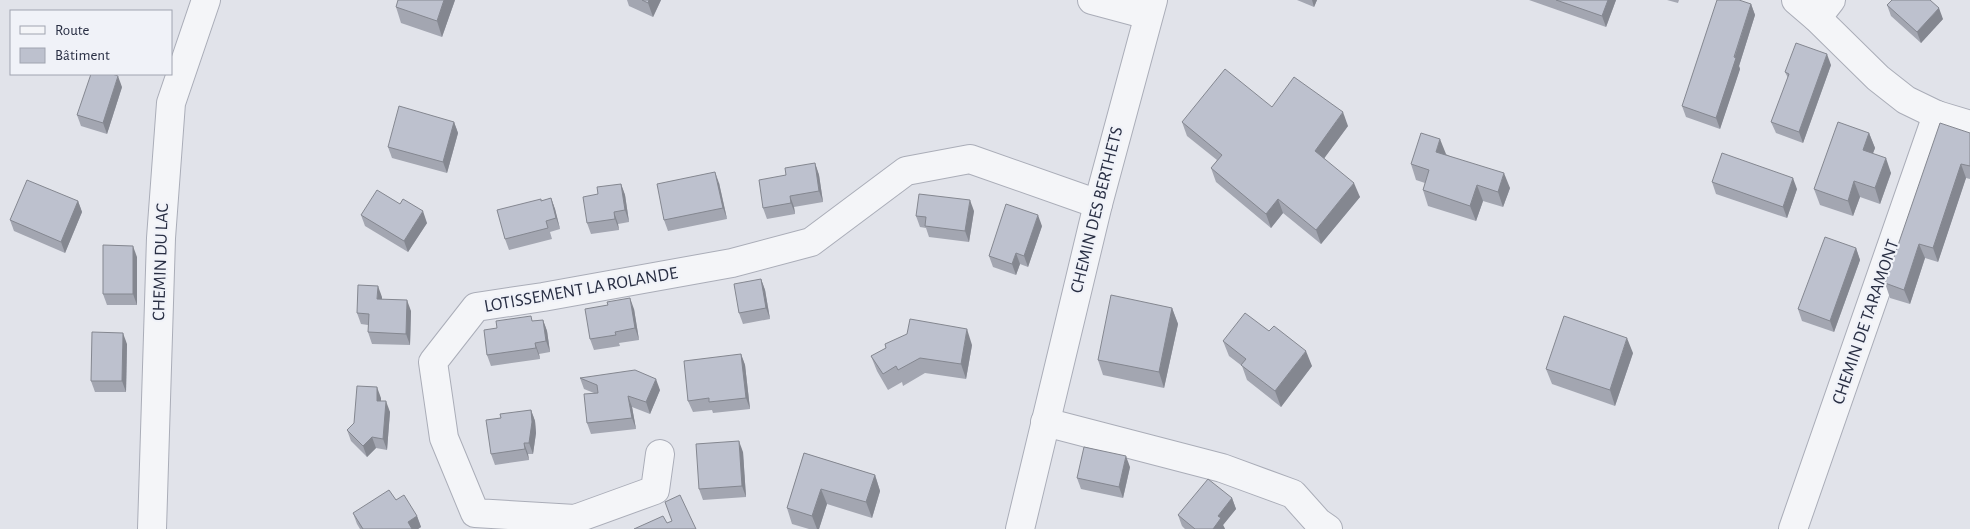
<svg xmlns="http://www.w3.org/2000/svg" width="1970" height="529" viewBox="0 0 1970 529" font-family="'Alegreya Sans',sans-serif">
	<rect width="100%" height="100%" fill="#e1e3ea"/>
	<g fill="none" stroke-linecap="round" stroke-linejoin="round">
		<g stroke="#aaadb8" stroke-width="30">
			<g id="minor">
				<polyline points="1092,0 1148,15"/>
				<polyline points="1817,18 1831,0"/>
				<polyline points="1045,422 1222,468 1293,494 1318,522 1328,529"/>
				<polyline points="660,454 655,490 575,519 475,513 444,438 433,362 476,307 543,297 732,263 811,242 906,171 970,159 1098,204"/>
				<polyline points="152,529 161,238 171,103 206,0"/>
				<polyline points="1020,529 1098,204 1153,0"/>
				<polyline points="1793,529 1937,115"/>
			</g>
		</g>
		<g stroke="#aaadb8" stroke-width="30">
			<polyline id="tertiary" points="1796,0 1817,18 1878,78 1906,100 1937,115 1970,125"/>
		</g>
		<use href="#minor" stroke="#f4f5f8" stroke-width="28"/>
		<use href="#tertiary" stroke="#f4f5f8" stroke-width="28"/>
	</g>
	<g fill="#a3a6b1">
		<polygon points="455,0 442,37 401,23 396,7"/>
		<polygon points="627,0 661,0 653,17 629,6"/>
		<polygon points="1297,0 1317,0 1314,7"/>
		<polygon points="1529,0 1616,0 1606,27"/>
		<polygon points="1667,0 1679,0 1678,3"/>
		<polygon points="1751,4 1755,15 1739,66 1740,69 1720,129 1686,117 1682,106"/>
		<polygon points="1887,5 1943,19 1921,43 1891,16"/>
		<polygon points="1831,65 1803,143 1776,133 1771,122 1788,78 1785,72"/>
		<polygon points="122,87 107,134 81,126 77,115"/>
		<polygon points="1272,107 1348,126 1324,158 1360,197 1321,244 1283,213 1271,228 1216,182 1211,168 1217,160 1187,136 1182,122"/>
		<polygon points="454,122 458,133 447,173 392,158 388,147"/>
		<polygon points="1869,133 1875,148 1873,153 1891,173 1880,204 1860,197 1853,216 1820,205 1814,189"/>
		<polygon points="1970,133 1970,179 1966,178 1938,262 1925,258 1910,304 1890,298 1885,283"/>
		<polygon points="1446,154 1510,188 1503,207 1483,201 1476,221 1428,206 1423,190 1425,183 1416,180 1411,164"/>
		<polygon points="815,163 819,175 823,202 794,207 795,214 767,219 763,208 786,175"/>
		<polygon points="1712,182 1797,189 1787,218 1716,194"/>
		<polygon points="719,183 727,219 668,231 664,220"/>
		<polygon points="621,184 625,195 629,222 618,224 619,230 591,234 587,223 598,194"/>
		<polygon points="551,198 555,209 560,229 550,232 552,239 509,250 505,239 541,201"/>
		<polygon points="78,201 82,212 65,253 14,231 10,220"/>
		<polygon points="974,211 969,242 929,237 926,228 920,227 916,216"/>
		<polygon points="361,215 427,223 408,252 365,226"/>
		<polygon points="1042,226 1028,267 1020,264 1016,275 993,267 989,256"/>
		<polygon points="1856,248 1860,260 1834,332 1802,321 1798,309"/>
		<polygon points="137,257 137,305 107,305 103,294"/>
		<polygon points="761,279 765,290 770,319 743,324 739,313"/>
		<polygon points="382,297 382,299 411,311 410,345 372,344 368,332 368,325 361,324 357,313"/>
		<polygon points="1172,308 1178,324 1164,388 1103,375 1098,360"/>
		<polygon points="634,309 639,340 619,343 620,346 594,350 590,339"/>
		<polygon points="543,320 547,331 550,352 539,354 540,359 491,366 487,355 497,328"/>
		<polygon points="1223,341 1312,366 1281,407 1247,380 1242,366 1229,356"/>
		<polygon points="127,344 126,392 95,392 91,381"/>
		<polygon points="972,345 966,379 925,373 903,386 902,382 888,390 877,371 871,356"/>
		<polygon points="1633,353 1615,406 1552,384 1546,369"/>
		<polygon points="741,354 745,365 750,409 713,413 712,410 693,412 688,401"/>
		<polygon points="580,378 660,390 650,414 632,407 636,429 591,434 587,423 594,393 584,389"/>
		<polygon points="381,398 381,401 390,412 387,450 376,448 367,457 351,441 347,430"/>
		<polygon points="531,410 535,421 536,433 533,454 528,454 529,460 495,465 491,454 501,418"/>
		<polygon points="743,452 746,497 703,500 699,489"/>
		<polygon points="804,453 875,475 880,491 872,518 827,504 819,529 809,529 792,524 787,508"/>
		<polygon points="1130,467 1123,498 1081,489 1077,478"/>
		<polygon points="1232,498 1236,509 1223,525 1225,529 1185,529 1182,526 1178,515"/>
		<polygon points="396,500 417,516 421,527 418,529 360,529 357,524 353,513"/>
	</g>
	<g fill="#848790">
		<polygon points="444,0 455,0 442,37 437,21"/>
		<polygon points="649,0 661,0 653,17 648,3"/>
		<polygon points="1312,0 1317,0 1314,7"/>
		<polygon points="1608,0 1616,0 1606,27 1602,16"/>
		<polygon points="1751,4 1755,15 1739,66 1740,69 1720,129 1716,118"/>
		<polygon points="1939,8 1943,19 1921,43 1917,32"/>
		<polygon points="1827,54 1831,65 1803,143 1799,132"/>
		<polygon points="118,76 122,87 107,134 103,123"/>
		<polygon points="1343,112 1348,126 1320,164 1315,151"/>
		<polygon points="454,122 458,133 447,173 443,162"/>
		<polygon points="1869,133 1875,148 1868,166 1863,150"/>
		<polygon points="1440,139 1446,154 1442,167 1436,152"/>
		<polygon points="1886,158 1891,173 1880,204 1875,188"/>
		<polygon points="815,163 819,175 823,202 819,191"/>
		<polygon points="1961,164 1966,178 1938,262 1933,248"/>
		<polygon points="715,172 719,183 727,219 723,208"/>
		<polygon points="1504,173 1510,188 1503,207 1498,192"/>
		<polygon points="1793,178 1797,189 1787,218 1783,207"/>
		<polygon points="1854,181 1860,197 1853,216 1848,201"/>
		<polygon points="1354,183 1360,197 1321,244 1316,230"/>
		<polygon points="621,184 625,195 629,222 625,210"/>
		<polygon points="1477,185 1483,201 1476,221 1470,206"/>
		<polygon points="790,196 794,207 795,214 791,203"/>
		<polygon points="551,198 555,209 560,229 556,218"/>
		<polygon points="1278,199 1283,213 1271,228 1266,214"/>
		<polygon points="970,200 974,211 969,242 965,231"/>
		<polygon points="78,201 82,212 65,253 61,242"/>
		<polygon points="423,211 427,223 408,252 404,241"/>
		<polygon points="614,212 618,224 619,230 615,219"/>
		<polygon points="1038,215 1042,226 1028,267 1024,256"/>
		<polygon points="1919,244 1925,258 1910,304 1904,290"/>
		<polygon points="133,246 137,257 137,305 133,294"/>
		<polygon points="1856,248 1860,260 1834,332 1830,321"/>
		<polygon points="1016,253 1020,264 1016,275 1012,264"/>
		<polygon points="761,279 765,290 770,319 766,308"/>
		<polygon points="378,286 382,297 381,310 377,299"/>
		<polygon points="630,298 634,309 639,340 635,328"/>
		<polygon points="407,300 411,311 410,345 406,334"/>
		<polygon points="1172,308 1178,324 1164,388 1159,372"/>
		<polygon points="543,320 547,331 550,352 546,341"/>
		<polygon points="967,329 972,345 966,379 961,364"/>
		<polygon points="123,333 127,344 126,392 122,381"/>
		<polygon points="1627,338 1633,353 1615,406 1610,390"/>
		<polygon points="535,343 539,354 540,359 536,348"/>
		<polygon points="1306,351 1312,366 1281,407 1275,391"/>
		<polygon points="741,354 745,365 750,409 746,398"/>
		<polygon points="656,379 660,390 650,414 646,402"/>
		<polygon points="377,387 381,398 381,412 377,401"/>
		<polygon points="628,396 632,407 636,429 632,418"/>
		<polygon points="386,401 390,412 387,450 383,439"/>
		<polygon points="531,410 535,421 536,433 533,454 529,443"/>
		<polygon points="372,437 376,448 367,457 363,446"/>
		<polygon points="739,441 743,452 746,497 742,486"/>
		<polygon points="524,443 528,454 529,460 525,449"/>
		<polygon points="1126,456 1130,467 1123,498 1119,487"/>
		<polygon points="875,475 880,491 872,518 866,502"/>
		<polygon points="821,489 827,504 819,529 817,529 812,516"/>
		<polygon points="1232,498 1236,509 1223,525 1225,529 1213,529 1218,516"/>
		<polygon points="417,516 421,527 418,529 410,529 408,522"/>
	</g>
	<g fill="#bdc1ce" stroke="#848790">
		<polygon points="398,0 444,0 437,21 396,7"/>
		<polygon points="642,0 649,0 648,3"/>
		<polygon points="1556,0 1608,0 1602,16"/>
		<polygon points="1717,0 1739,0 1751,4 1734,57 1736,58 1716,118 1682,106"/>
		<polygon points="1892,0 1930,0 1939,8 1917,32 1887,5"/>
		<polygon points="1796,43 1827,54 1799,132 1771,122 1789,74 1785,72"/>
		<polygon points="1225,69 1272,107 1294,77 1343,112 1315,151 1354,183 1316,230 1278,199 1266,214 1211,168 1222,155 1182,122"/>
		<polygon points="91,74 112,74 118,76 103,123 77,115"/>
		<polygon points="399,106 454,122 443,162 388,147"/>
		<polygon points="1838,122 1869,133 1863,150 1886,158 1875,188 1854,181 1848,201 1814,189"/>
		<polygon points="1940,123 1970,133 1970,166 1961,164 1933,248 1919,244 1904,290 1885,283"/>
		<polygon points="1421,133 1440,139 1436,152 1504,173 1498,192 1477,185 1470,206 1423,190 1429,170 1411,164"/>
		<polygon points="1722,153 1793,178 1783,207 1712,182"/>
		<polygon points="815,163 819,191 790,196 791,203 763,208 759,180 786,175 785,168"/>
		<polygon points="715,172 723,208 664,220 657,184"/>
		<polygon points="27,180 78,201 61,242 10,220"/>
		<polygon points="621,184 625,210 614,212 615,219 587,223 583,197 598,194 597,187"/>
		<polygon points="377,190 400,204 403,199 423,211 404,241 361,215"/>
		<polygon points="919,194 970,200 965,231 925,226 926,217 916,216"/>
		<polygon points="551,198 556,218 546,221 548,228 505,239 497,210 541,199 541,201"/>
		<polygon points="1006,204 1038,215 1024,256 1016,253 1012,264 989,256"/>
		<polygon points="1825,237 1856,248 1830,321 1798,309"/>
		<polygon points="103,245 133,246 133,294 103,294"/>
		<polygon points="761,279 766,308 739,313 734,284"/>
		<polygon points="358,285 378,286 377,299 407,300 406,334 368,332 369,314 357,313"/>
		<polygon points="1111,295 1172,308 1159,372 1098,360"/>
		<polygon points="630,298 635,328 615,332 616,335 590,339 585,309 608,305 607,302"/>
		<polygon points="1245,313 1269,331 1274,326 1306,351 1275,391 1241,365 1246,359 1223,341"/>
		<polygon points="531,316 532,321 543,320 546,341 535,343 536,348 487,355 484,330 497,328 496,321"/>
		<polygon points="1564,316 1627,338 1610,390 1546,369"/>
		<polygon points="910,319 967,329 961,364 920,358 898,370 896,366 883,374 871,356 886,348 885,344 907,334"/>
		<polygon points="92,332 123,333 122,381 91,381"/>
		<polygon points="741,354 746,398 709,402 709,398 688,401 684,361"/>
		<polygon points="635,370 656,379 646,402 628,396 632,418 587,423 584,394 598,393 597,385 580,378"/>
		<polygon points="357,386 377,387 377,401 386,401 383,439 372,437 363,446 347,430 354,423"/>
		<polygon points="531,410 532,422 529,443 524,443 525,449 491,454 486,420 501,418 500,414"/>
		<polygon points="739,441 742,486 699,489 696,444"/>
		<polygon points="1084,447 1126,456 1119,487 1077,478"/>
		<polygon points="804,453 875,475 866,502 821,489 812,516 787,508"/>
		<polygon points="1208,479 1232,498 1218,516 1221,518 1213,529 1195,529 1178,515"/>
		<polygon points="389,490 396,500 404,495 417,516 408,522 412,529 363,529 353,513"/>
		<polygon points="680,495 696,529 634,529 663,516 667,523 672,521 665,502"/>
	</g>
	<g text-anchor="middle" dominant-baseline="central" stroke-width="4.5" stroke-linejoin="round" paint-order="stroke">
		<g font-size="18" fill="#282e43" stroke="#f0f2f8">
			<text transform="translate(1097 210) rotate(-76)">CHEMIN DES BERTHETS</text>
			<text transform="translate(161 262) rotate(-88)">CHEMIN DU LAC</text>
			<text transform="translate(581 290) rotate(-10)">LOTISSEMENT LA ROLANDE</text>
			<text transform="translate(1866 322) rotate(-71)">CHEMIN DE TARAMONT</text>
		</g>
	</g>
	<rect x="10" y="10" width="162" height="65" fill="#f0f2f8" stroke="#a0a4b0"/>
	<rect x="20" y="26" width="25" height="8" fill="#f4f5f8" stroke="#a0a4b0"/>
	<text x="55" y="35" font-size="15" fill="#282e43">Route</text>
	<rect x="20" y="48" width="25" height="15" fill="#bdc1ce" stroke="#a0a4b0"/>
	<text x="55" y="60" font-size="15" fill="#282e43">Bâtiment</text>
</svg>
